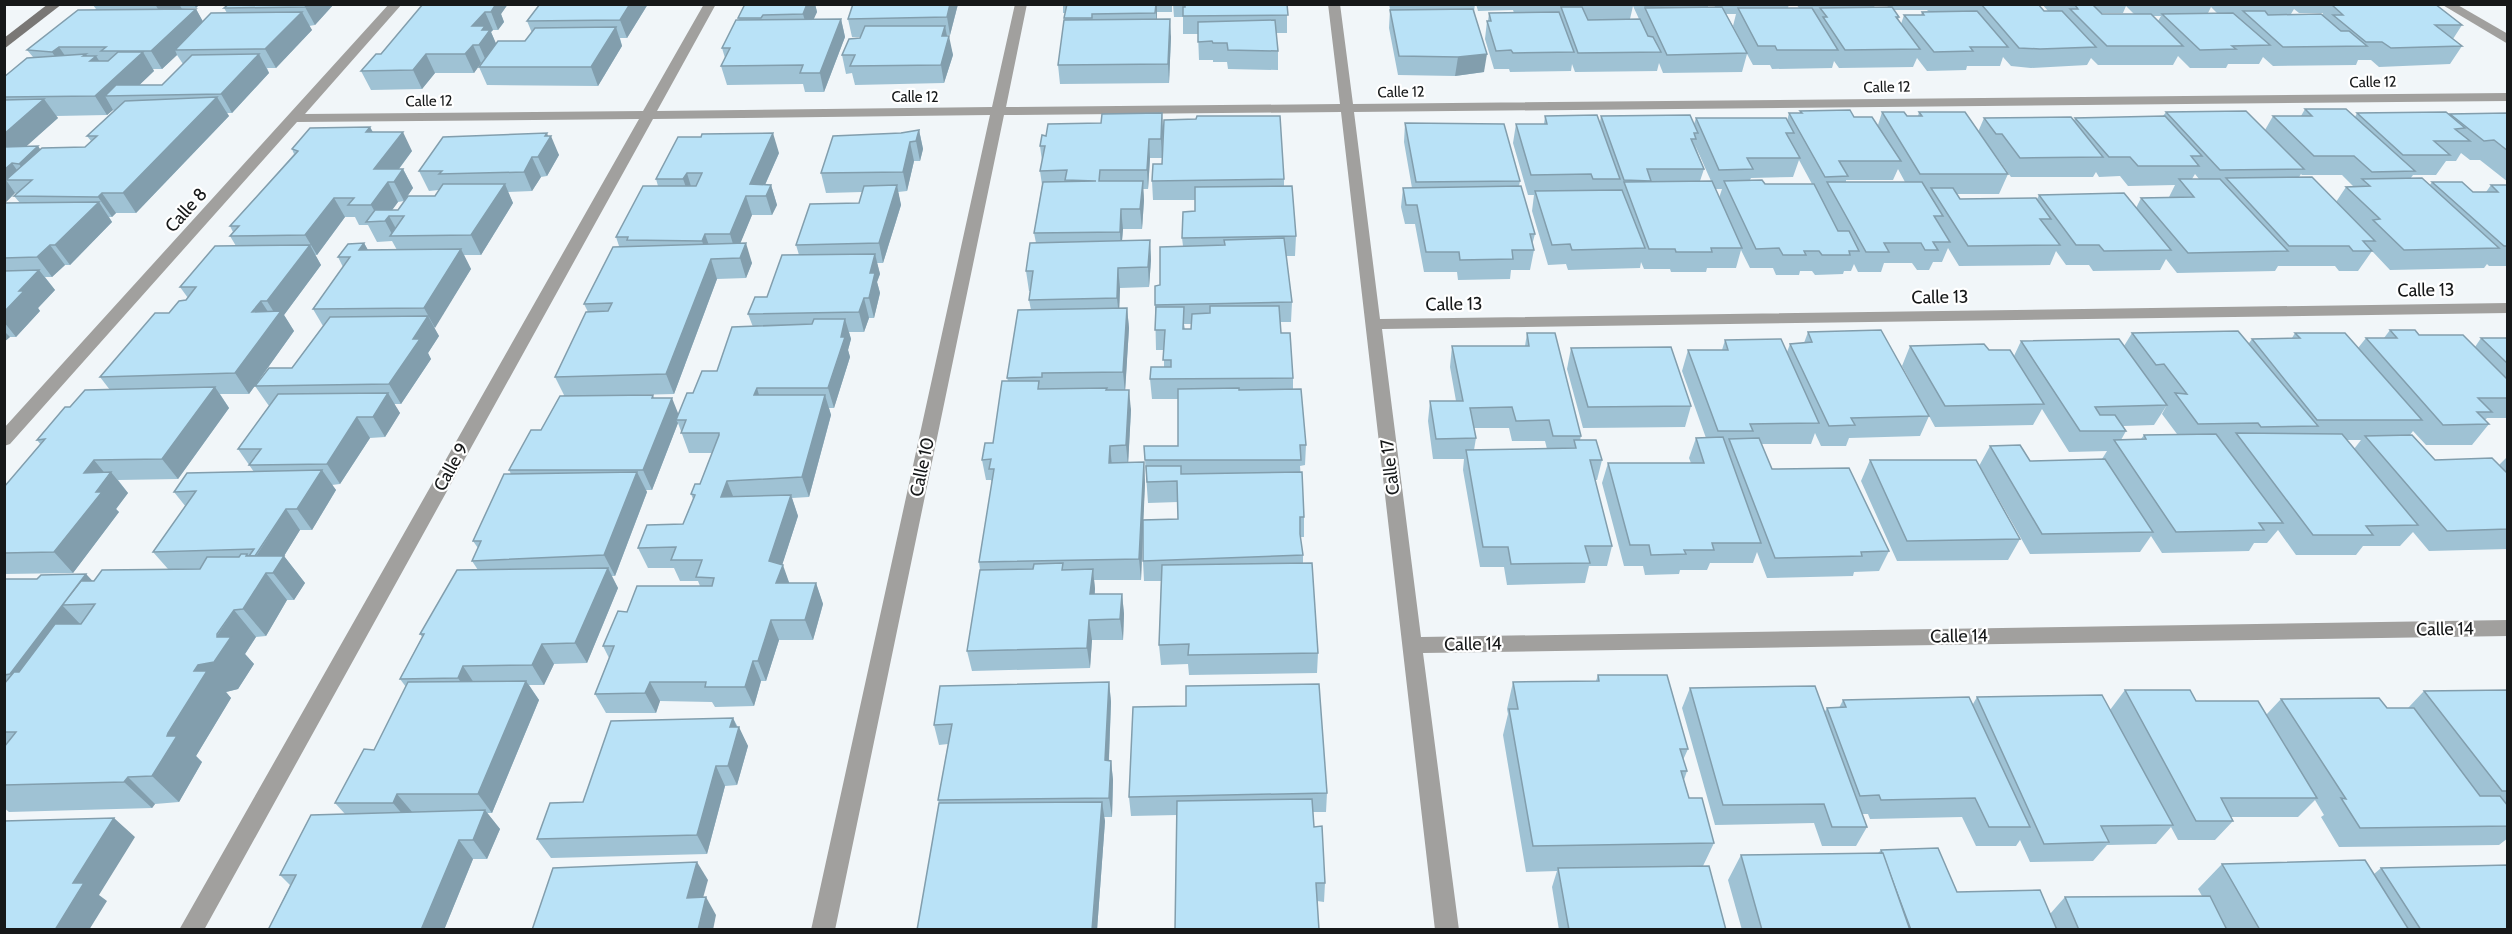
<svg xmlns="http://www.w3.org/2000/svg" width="2512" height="934" viewBox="0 0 2512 934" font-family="Cabin,sans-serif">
	<rect width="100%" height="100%" fill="#f1f6f9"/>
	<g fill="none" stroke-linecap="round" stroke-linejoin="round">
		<g fill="#a1a09e" fill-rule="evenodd">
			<polygon points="389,4 402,4 305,114 643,111 704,4 716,4 657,111 992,107 1015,4 1027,4 1006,107 1340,104 1328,4 1340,4 1353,104 2508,93 2508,101 1354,112 1380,319 2508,303 2508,313 1382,329 1421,637 2508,620 2508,636 1423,653 1459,930 1435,930 1341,112 1004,115 835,930 811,930 990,115 653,119 204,930 179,930 639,119 297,122 10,444 4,446 4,428"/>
			<polygon points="2441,4 2456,4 2508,34 2508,44"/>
		</g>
		<polygon fill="#797775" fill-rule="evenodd" points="48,4 62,4 4,49 4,38"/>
	</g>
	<g fill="#9fc2d4" fill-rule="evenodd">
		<path d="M94 4H200L196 8 181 9H196L203 22 227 13 224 8 334 4 315 25 309 26 312 30 276 68H267L269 73 232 113H227L229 116 136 213H116L112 217H109L112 222 70 265H65L52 277H45L55 290 38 308 40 311 16 337H10L4 342V77L33 57 27 50 96 9 93 5ZM177 55 183 64 162 85H139L154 71 153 69H162ZM113 110 114 111 87 136 91 141 85 147 40 150 38 146H26L58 118 56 116 107 115ZM15 193 16 194 14 196 20 203H5Z"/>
		<polygon points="423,4 508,4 501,14 504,22 498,30 493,30 491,32 496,44 525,41 532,33 527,21 540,4 648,4 627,38 620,38 622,46 598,86 487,85 479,67 482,63 481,63 474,73 435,73 422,89 371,90 361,71 381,54"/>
		<polygon points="745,4 815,4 817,12 813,19 841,19 845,37 824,92 805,92 803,84 727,85 721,66 725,58 722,48 739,20 738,18"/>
		<polygon points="958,4 950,35 947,35 953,55 944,83 855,85 852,73 846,74 842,55 860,38 861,37 852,37 848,19"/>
		<polygon points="1063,4 1172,4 1172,12 1157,12 1157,19 1171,37 1169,83 1060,84 1058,65 1065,13 1063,13"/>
		<polygon points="1173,4 1287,4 1287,33 1276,33 1278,51 1278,70 1228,69 1227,62 1213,62 1213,60 1199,60 1198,34 1183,34 1183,17 1174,17"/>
		<polygon points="1389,4 1475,4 1474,12 1484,72 1455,76 1398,75 1389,28 1390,10"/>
		<path d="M1476 4H1708V7H1715L1714 4H1789L1788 8H1799L1796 4H1875L1874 8 1888 7 1886 4H2038L2044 11H2048L2042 4H2435L2462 25 2453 39 2462 46 2450 64 2379 67 2371 60H2358L2356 65 2273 66 2263 57 2259 64H2228L2226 68H2190L2178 56 2173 65H2098L2091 58 2087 65 2031 68 2011 66 2003 57 2000 66H1967L1966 70 1927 71 1917 58 1913 67 1839 68 1834 61 1832 68 1772 69 1770 65H1753L1747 54 1742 72 1663 73 1659 63 1657 71 1575 72 1572 64 1571 71 1510 72 1509 69H1494L1485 39 1487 21H1488L1489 13H1514L1513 10 1478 11ZM1633 6 1639 19H1630ZM2126 6 2134 14H2102V13H2123ZM2211 7 2217 13H2208ZM2294 9 2299 13H2323L2322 15 2291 14ZM1894 10H1927L1929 12H1922L1921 15H1904L1901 24 1898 20 1899 17ZM1726 14H1736L1733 26 1742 43ZM2153 16H2161L2158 21Z"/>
		<path d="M2305 109 2355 117 2357 113 2449 115 2450 114 2508 113V182L2480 160H2470L2461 153 2456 161H2446L2436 175H2413L2410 179 2429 186 2432 182 2473 192H2486L2491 185H2508V266H2489L2487 264 2484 268 2390 270 2372 251 2358 271H2339L2335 266H2278L2275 271 2177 273 2166 259 2160 270 2093 271 2089 265H2066L2056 251 2050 265 1959 266 1948 248 1942 262H1933L1929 270H1917L1912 263H1884L1881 272H1858L1854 264 1851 271H1844L1843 274 1815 275 1812 271H1800L1799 275H1776L1773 268H1750L1741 250 1736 268H1707L1706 272H1671L1670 269H1644L1641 262 1640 268 1568 270 1566 264 1548 265 1532 211 1534 195H1528L1513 143 1516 124H1544L1545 116 1600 122 1601 116 1694 124 1696 118 1787 121 1789 113H1800V111L1854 117 1878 125 1882 112 1907 116H1918L1919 112 1978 132 1984 118 2074 121 2075 118 2163 116 2166 112 2265 130 2273 116H2301ZM1695 145 1711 181H1700L1704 169ZM1994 153 2011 177H2093L2096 172 2099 177 2120 176 2128 186 2175 185 2169 197 2141 198 2136 208 2039 195 2037 199H1960L1956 194H1999L2008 174ZM1799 160 1812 184H1765L1750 180 1751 178 1793 177ZM1898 169 1905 182H1846V180H1893ZM2195 174 2199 179H2192ZM2301 174 2302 175H2342L2354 187H2346L2336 202 2299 177ZM1715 189H1722L1719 198Z"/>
		<path d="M1162 113 1163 132 1162 158H1150L1148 189H1143L1144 200 1142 229H1123L1122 241 1150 240 1151 260 1149 287 1120 288 1119 308H1127L1129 328 1125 390 1131 410 1128 463 1144 462 1145 483 1143 520 1178 519V502L1148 503 1144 446H1178V399H1152L1150 379 1164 367V350H1156L1155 305 1160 285 1183 246 1182 238 1195 211V200H1153L1152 181 1284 179V186L1296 236 1295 256H1286L1292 302 1291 322H1280L1281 333 1293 378V389L1306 445 1305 465 1300 466 1304 517V537H1300L1303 555V563L1318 653 1317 673 1189 675 1188 664 1161 665 1159 645 1161 581H1144L1143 561V522L1141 580H1094L1095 589V594H1122L1124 614 1123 640H1092L1090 668 972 671 967 651 980 570 979 562 992 482 991 480H986L982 460 993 443 1008 381 1007 378 1031 310 1029 300 1030 291H1029L1026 271 1036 243 1034 233 1042 185 1040 171 1042 161 1040 146 1046 136 1101 123ZM1184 324H1191V329H1185Z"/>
		<polygon points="1405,123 1520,181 1519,186 1535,234 1532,245 1534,250 1530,270 1511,270 1510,279 1458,280 1457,272 1424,272 1415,224 1405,224 1401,207 1403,188 1412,188 1404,142"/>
		<polygon points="370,127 373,132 412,151 399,169 403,169 413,188 404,201 398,202 392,210 398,210 435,196 439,190 429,191 419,171 548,136 559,155 547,176 541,177 532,191 508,192 513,203 481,255 464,255 471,269 434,328 439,336 428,353 431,359 401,404 394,404 400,413 385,437 370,438 340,484 332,485 336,490 312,530 300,530 284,556 305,583 294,600 287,600 266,636 256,637 245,654 254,664 238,689 226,692 231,698 196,756 202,762 179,802 155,804 152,808 9,812 4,808 4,579 37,579 86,574 92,581 168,569 153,552 186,507 174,492 254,472 238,449 269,406 255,386 292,368 323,326 313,309 343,267 338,257 364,243 368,250 397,250 392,241 377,242 368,225 359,225 355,217 345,217 317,255 315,255 321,265 284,315 294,331 249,394 220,394 229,408 178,479 118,480 128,493 116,509 119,512 73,573 4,574 4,487 41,445 37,440 70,407 110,390 100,377 169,313 186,300 188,298 180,287 236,246 230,236 233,232 230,226 294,154 292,149"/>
		<polygon points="919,130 923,149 920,161 914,161 907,191 898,192 901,205 883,263 877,263 880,274 877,282 880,293 874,318 869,318 864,332 849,332 851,339 848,350 850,357 834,408 829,408 831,415 809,497 792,498 798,516 782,565 789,583 816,583 823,604 813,640 779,640 766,681 761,681 754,706 715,707 712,702 660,701 656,713 606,713 595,694 609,658 603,646 627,612 700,586 698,581 680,581 674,568 648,568 638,548 683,524 693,499 691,494 700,484 712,453 689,453 678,423 652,490 646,490 647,492 615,576 611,576 618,588 587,663 554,664 544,685 529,685 539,700 492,813 487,813 500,829 487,859 473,859 444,930 268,930 290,885 280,875 345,814 335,803 374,750 406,687 400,679 422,637 420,634 478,570 472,561 478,548 473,541 511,474 509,470 541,430 564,395 555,377 588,312 584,304 619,246 616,237 658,186 656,179 779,153 765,185 771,185 777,205 772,215 752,215 740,243 752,263 746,278 717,279 674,394 634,395 653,395 654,398 679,415 693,393 717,371 753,327 748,314 767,297 799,255 796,245 859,203 862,192 826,193 821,173 901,133"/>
		<path d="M2390 330 2419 335 2475 347 2481 338H2508L2507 418H2487L2485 420 2489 424 2472 445H2426L2413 431 2410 435 2435 460 2499 465 2508 456V549L2429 551 2413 532 2400 546H2363L2356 555H2296L2278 530 2267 543H2254L2249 551 2162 553 2151 536 2140 552 2030 554 1982 470 2020 539 2008 560 1897 561 1861 481 1870 460 1979 466 1990 446 2030 461 2102 459 2107 451 2069 452 2042 409 2033 425 1935 427 1902 366 1910 346 1989 350 2014 356 2021 341 2124 346 2132 333 2249 343 2252 339 2292 338 2295 333 2358 348 2366 338H2384ZM2152 384 2167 405 2162 414 2177 434 2144 435 2141 439 2121 440 2126 431 2123 426 2154 425 2167 405ZM2347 440H2361L2354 449Z"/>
		<polygon points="1808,332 1929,416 1920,436 1849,438 1846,446 1821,446 1815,433 1811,444 1761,444 1772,469 1889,551 1879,571 1854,572 1853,576 1767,578 1757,552 1753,563 1710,563 1707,570 1680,570 1679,574 1645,575 1643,566 1624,566 1602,483 1608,463 1691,463 1689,458 1696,438 1706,438 1682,371 1688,350 1722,350 1725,340 1787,352 1790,344 1804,343"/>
		<path d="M1527 333 1581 436 1580 440 1602 460 1597 480H1595L1612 546 1607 566H1589L1585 583 1507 585 1504 567H1480L1463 470 1464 459H1433L1428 421 1430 401H1456L1450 367 1452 346H1525ZM1474 428H1509L1512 441H1545L1547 449 1474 450 1476 438Z"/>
		<polygon points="1571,348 1691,406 1685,427 1583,428 1567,369"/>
		<polygon points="1598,675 1688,749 1683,760 1687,771 1684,780 1689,798 1714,843 1703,866 1726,930 1559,930 1552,887 1557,871 1526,872 1503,735 1508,714 1507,709 1513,682 1596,681"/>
		<polygon points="1109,682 1111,702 1109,760 1111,761 1113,780 1112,817 1104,817 1105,821 1097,930 917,930 939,803 938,800 948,744 939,745 934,725"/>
		<polygon points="1690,688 1824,713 1827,708 1839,708 1843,700 1973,704 1977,697 2110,710 2125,690 2196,701 2266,715 2281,699 2387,708 2408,708 2424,691 2508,690 2508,838 2499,845 2339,847 2321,817 2324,815 2315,800 2298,817 2231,817 2233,821 2215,840 2178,840 2171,827 2156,844 2107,845 2093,861 2030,862 2020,840 2016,846 1976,846 1962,817 1870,819 1868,814 1862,814 1867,827 1856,846 1822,846 1814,823 1715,825 1682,708"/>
		<polygon points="733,718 748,746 737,785 725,786 707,854 551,858 537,839 583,802"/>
		<polygon points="1327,793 1326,812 1313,812 1314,827 1325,883 1324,902 1317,901 1177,815 1131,816 1129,797"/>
		<polygon points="1881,850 1957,892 2050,914 2065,897 2202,896 2198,889 2222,864 2374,874 2381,868 2508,930 1742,930 1728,880 1741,855 1878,853"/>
	</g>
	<g fill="#829ead">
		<polygon points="155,4 179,4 182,9 166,23"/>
		<polygon points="194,4 200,4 196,8"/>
		<polygon points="308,4 334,4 315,25 305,7"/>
		<polygon points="508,4 501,14 504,22 498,30 491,12 487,5"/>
		<polygon points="630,4 648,4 627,38 620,20"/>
		<polygon points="807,4 815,4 817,12 808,32 803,14"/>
		<polygon points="950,4 958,4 950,35 947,17"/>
		<polygon points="1156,4 1157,4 1157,12 1156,32"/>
		<polygon points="196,9 206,27 175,50 177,55 162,69 151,51"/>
		<polygon points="302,12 312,30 276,68 265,49"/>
		<polygon points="485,12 493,30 491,32 498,48 487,63 479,45 472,26"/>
		<polygon points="841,19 845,37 824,92 820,73"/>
		<polygon points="1170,19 1171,37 1169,83 1168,64"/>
		<polygon points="945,26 948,41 949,36 953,55 944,83 941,65 942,36"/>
		<polygon points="616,27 622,46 598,86 591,67"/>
		<polygon points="473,45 481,63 474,73 465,54"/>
		<polygon points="59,47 72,66 64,70 52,52"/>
		<polygon points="143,52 154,71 128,96 105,96 113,110 107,115 95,96"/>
		<polygon points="86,54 90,61 96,56 108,74 83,56"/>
		<polygon points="259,54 269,73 232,113 221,94"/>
		<polygon points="426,54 435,73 422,89 413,70"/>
		<polygon points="1487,54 1484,72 1455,76 1458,57"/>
		<polygon points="217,97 229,116 136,213 123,193"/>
		<polygon points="44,99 58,118 10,161 4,152 4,134"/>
		<polygon points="1162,113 1163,132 1162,158 1161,139"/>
		<polygon points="370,127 380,147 366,132"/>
		<polygon points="919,130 923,149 920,161 916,141"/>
		<polygon points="403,132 412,151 389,182 388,182 398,202 384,221 380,221 371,205 374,169"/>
		<polygon points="547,133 549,139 551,136 559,155 547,176 538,157"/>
		<polygon points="773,133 779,153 760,196 750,184"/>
		<polygon points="1149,139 1150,158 1148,189 1147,170"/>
		<polygon points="910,142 914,161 907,191 903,172"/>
		<polygon points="38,146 52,166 31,180 19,164"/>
		<polygon points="532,157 541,177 532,191 524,172"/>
		<polygon points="12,163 24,180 6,180 15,193 4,204 4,170"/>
		<polygon points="403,169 413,188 404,201 394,182"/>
		<polygon points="687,173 693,193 690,198 683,179"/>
		<polygon points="1143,181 1144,200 1142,229 1140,209"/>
		<polygon points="505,184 513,203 481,255 471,235"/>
		<polygon points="771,185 777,205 772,215 766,196"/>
		<polygon points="897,185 901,205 883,263 879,243"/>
		<polygon points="102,193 116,213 112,217 98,197"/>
		<polygon points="746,196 752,215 736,254 730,234"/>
		<polygon points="334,198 345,217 317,255 305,235"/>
		<polygon points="99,202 112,222 70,265 55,245"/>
		<polygon points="1121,209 1123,229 1121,252 1120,232"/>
		<polygon points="389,216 400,236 393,236 385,221"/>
		<polygon points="705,234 712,254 709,261 702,241"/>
		<polygon points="1150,240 1151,260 1149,287 1148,267"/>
		<polygon points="364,243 375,263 359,250"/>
		<polygon points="746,243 752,263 746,278 740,258"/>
		<polygon points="50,245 65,265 52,277 37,257"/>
		<polygon points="310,245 321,265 284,315 294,331 249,394 235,373 277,317 267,301"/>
		<polygon points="461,249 471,269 435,328 424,308"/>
		<polygon points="875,254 880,274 877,282 880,293 874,318 869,298 870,273"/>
		<polygon points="711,259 717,279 674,394 666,374"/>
		<polygon points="1118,268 1120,288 1119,318 1117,298"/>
		<polygon points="39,270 55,290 38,308 40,311 16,337 4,322 4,312 19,291"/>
		<polygon points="864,298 869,318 864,332 859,312"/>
		<polygon points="261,301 274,321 252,312"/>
		<polygon points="1127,308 1129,328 1125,393 1123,372"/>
		<polygon points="428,316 439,336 428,353 431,359 401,404 389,384 413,339"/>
		<polygon points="845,319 851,339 848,350 850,357 834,408 828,388"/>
		<polygon points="4,331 10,337 4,342"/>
		<polygon points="215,387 229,408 178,479 162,459"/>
		<polygon points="757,388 763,409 754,395"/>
		<polygon points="1129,390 1131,410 1128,466 1126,445"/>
		<polygon points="388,393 400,413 385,437 373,417"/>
		<polygon points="825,395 831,415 809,497 802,477"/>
		<polygon points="672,398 680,418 676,420 678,423 652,490 643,470"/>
		<polygon points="357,417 370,438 340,484 327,464"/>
		<polygon points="1110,446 1112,466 1109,463"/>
		<polygon points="94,460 108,477 111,472 128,493 116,509 119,512 73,573 54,552 84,473"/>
		<polygon points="1144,462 1145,483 1141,580 1139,559"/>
		<polygon points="322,470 336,490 312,530 297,509"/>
		<polygon points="637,472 647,492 615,576 604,555"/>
		<polygon points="727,481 735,501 721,497"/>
		<polygon points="791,495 798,516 777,581 769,561"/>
		<polygon points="286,509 300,530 284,556 305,583 294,600 273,573 266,573 287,600 266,636 243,609 246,556 247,554 253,561"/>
		<polygon points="783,565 790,585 776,583"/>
		<polygon points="608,568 618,588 587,663 575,643"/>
		<polygon points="1093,569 1095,589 1092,615 1090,594"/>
		<polygon points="86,574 105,594 95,604 62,605 82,626 31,694 10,674"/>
		<polygon points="816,583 823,604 813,640 805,620"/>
		<polygon points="1122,594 1124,614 1123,640 1120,619"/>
		<polygon points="234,610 256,637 245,654 254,664 238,689 226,692 231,698 196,756 202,762 179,802 152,776 168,733 194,671"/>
		<polygon points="771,620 779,640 766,681 758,661"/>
		<polygon points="1089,620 1092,640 1090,668 1087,648"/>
		<polygon points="542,644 554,664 544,685 532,665"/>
		<polygon points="753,661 761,681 754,706 745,687"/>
		<polygon points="463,666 476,686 471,698 458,678"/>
		<polygon points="526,681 539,700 492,813 478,794"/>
		<polygon points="650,682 660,701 656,713 645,693"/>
		<polygon points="1109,682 1111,702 1108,780 1105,760"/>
		<polygon points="733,718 738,730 739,727 748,746 737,785 728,766 730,727"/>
		<polygon points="1111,761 1113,780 1112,817 1109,798"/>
		<polygon points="716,766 725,786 707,854 697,835"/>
		<polygon points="128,777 155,804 152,808 124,782"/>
		<polygon points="397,794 413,813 409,822 393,803"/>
		<polygon points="1102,802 1105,821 1097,930 1092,930"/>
		<polygon points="485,810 500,829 487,859 473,840"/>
		<polygon points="114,818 135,837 99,895 107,901 89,930 55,930 73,883"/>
		<polygon points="459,840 473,859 444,930 421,930"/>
		<polygon points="697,862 708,880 698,916 687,898"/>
		<polygon points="706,897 716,915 713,930 698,930"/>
	</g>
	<g fill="#b9e2f7" stroke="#829ead" stroke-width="1.5">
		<polygon points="94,4 148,4 93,5"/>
		<polygon points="229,4 308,4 305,7 224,8"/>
		<polygon points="423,4 496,4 491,12 485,12 472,26 485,26 482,30 490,30 479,45 473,45 465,54 426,54 413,70 361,71 376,54 381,54"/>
		<polygon points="540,4 630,4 620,20 527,21"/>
		<polygon points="745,4 807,4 803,14 763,15 761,18 738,18"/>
		<polygon points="853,4 950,4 947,17 848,19"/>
		<polygon points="1067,4 1156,4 1155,13 1092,14 1092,18 1064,18"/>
		<polygon points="1185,4 1287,4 1288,15 1183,16 1183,7 1185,7"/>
		<polygon points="1644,4 1688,4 1689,5 1645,6"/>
		<polygon points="1981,4 2038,4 2044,11 2062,11 2096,47 2040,49 2019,48"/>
		<polygon points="2331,4 2435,4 2462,25 2435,25 2462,46 2391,48 2382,42 2366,42 2333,15 2343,15"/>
		<polygon points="2075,5 2093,5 2102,14 2151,14 2183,46 2107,46 2070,9 2078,9"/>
		<polygon points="1561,7 1582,7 1588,20 1640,19 1648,36 1653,37 1661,52 1578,53"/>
		<polygon points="1722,7 1747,53 1667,55 1645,8"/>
		<polygon points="1892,7 1899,17 1896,17 1920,49 1845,50 1823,17 1827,17 1820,8"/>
		<polygon points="1738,8 1812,8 1838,50 1777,50 1775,46 1758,46"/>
		<polygon points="196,9 151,51 101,51 106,47 59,47 52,52 27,50 78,10"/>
		<polygon points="1473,9 1487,54 1458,57 1399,56 1390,10"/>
		<polygon points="1977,11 2008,47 1970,47 1973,51 1934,52 1904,15 1924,15 1922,12"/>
		<polygon points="2243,11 2265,11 2268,15 2321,14 2341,31 2349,31 2367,46 2283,47"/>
		<polygon points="302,12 265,49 175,50 211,13"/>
		<polygon points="1559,12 1574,52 1513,53 1511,50 1496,51 1487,21 1491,21 1489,13"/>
		<polygon points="2233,13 2270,45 2232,46 2236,49 2200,50 2162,14"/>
		<polygon points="841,19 820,73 800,73 803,65 721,66 730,48 722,48 736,20"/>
		<polygon points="1170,19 1168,64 1058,65 1064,20"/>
		<polygon points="1275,20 1278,51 1228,50 1227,43 1213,43 1212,41 1198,42 1198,22"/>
		<polygon points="865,26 945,26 942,36 949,36 941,65 850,66 855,55 842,55 849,39 860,38"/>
		<polygon points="616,27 591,67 479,67 498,41 525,41 535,28"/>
		<polygon points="118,52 143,52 95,96 4,97 4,77 27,58 86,54 83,56 96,56 90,61 108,61"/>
		<polygon points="259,54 221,94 105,96 116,85 162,85 192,55"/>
		<polygon points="217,97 123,193 102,193 98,197 14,196 32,180 6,180 42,148 85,147 97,136 87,136 125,101"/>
		<polygon points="44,99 4,134 4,100"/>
		<polygon points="2305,109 2346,109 2415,171 2372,172 2354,156 2314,156 2273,116 2312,116"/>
		<polygon points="1850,110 1854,117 1872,117 1901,161 1839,161 1848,176 1825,177 1789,113 1802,113 1800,111"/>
		<polygon points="2246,111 2304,169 2220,170 2166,112"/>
		<polygon points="1882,112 1904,112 1907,116 1922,116 1919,112 1965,112 2008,174 1920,174"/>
		<polygon points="2446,112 2465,128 2455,129 2470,141 2434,141 2450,155 2403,155 2357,113"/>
		<polygon points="1162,113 1161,139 1149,139 1147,170 1100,170 1099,181 1143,181 1140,209 1121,209 1120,232 1034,233 1043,182 1096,181 1065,180 1067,170 1040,171 1045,146 1040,146 1042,135 1046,136 1048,124 1101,123 1102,114"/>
		<polygon points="2508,113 2508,151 2494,140 2484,141 2450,114"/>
		<polygon points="1597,115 1620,179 1593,179 1591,174 1531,175 1516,124 1547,124 1545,116"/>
		<polygon points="1690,115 1698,133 1694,133 1696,139 1691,139 1704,169 1647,169 1651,181 1624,180 1601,116"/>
		<polygon points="1197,116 1280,116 1284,179 1152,181 1153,164 1162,164 1164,120 1196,119"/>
		<polygon points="2165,116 2202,156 2191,156 2199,166 2138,166 2130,157 2109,157 2075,118"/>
		<polygon points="2071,117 2103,157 2020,158 2002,134 1996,134 1984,118"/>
		<polygon points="1696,118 1786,118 1794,133 1786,133 1800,158 1747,158 1753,169 1719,170"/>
		<polygon points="1405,123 1504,124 1520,181 1416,182"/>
		<polygon points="370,127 366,132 403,132 374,169 403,169 394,182 388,182 371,205 348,205 354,198 334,198 305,235 230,236 239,226 230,226 298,151 292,149 310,128"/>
		<polygon points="919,130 916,141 910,142 903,172 821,173 833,136 901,133"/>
		<polygon points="547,133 545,136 551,136 538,157 532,157 524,172 439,174 442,171 419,171 443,137"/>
		<polygon points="773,133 750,184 771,185 766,196 746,196 730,234 705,234 702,241 627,240 628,237 616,237 643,186 696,186 702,173 687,173 683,179 656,179 678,137 701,137 702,134"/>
		<polygon points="38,146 19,164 12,163 4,170 4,147"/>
		<polygon points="2312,177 2375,241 2363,241 2372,251 2353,251 2349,246 2289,246 2226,178"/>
		<polygon points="2422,178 2499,248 2404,250 2373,220 2380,219 2346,187 2370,186 2362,179"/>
		<polygon points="2179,179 2220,179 2288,251 2188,253 2141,198 2194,197"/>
		<polygon points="1762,180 1765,184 1814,184 1838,231 1849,231 1859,251 1849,251 1850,255 1822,255 1819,251 1804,251 1806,255 1783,255 1779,248 1756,249 1724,181"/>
		<polygon points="1712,181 1742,248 1711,248 1712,252 1676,252 1675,249 1649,249 1624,182"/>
		<polygon points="1827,182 1922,182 1943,216 1934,216 1950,242 1933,242 1938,250 1925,250 1921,243 1884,243 1889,252 1866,252"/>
		<polygon points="2432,182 2462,182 2473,192 2498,192 2491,185 2508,185 2508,246 2504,246"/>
		<polygon points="443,184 505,184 471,235 390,236 404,216 389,216 385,221 366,222 375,210 398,210 408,196 435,196"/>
		<polygon points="897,185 879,243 796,245 810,204 859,203 864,186"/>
		<polygon points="1292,186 1296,236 1182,238 1183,212 1195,211 1195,187"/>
		<polygon points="1521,186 1535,234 1530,234 1534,250 1512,250 1513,259 1460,260 1459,252 1426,252 1417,205 1406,205 1403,188"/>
		<polygon points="1931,188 1953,188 1960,199 2036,198 2051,219 2040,219 2060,245 1968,246"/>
		<polygon points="1622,190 1645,248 1572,250 1570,244 1552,245 1535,191"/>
		<polygon points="2124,193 2171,250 2104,251 2099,245 2076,245 2039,195"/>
		<polygon points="99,202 55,245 50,245 37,257 4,258 4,203"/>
		<polygon points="1284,238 1292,302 1155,305 1155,286 1160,285 1160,247 1225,245 1224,240"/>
		<polygon points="1150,240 1148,267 1118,268 1117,298 1029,300 1033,271 1026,271 1030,243"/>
		<polygon points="364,243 359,250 461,249 424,308 313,309 350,257 338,257 348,244"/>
		<polygon points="746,243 740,258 711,259 666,374 555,377 586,312 608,311 612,303 584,304 613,247"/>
		<polygon points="310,245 267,301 261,301 252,312 281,311 235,373 100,377 155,313 169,313 179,301 186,300 196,287 180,287 215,246"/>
		<polygon points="875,254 870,273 875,273 869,298 864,298 859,312 748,314 755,297 767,297 782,255"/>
		<polygon points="39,270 19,291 24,291 4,312 4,271"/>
		<polygon points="1210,306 1279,306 1281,333 1290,333 1293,378 1150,379 1151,367 1171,367 1171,360 1163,360 1165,330 1155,330 1156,307 1184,307 1183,329 1191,329 1192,314 1210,313"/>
		<polygon points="1127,308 1123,372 1042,373 1042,377 1007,378 1018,310"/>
		<polygon points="428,316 413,339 420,339 389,384 255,386 269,368 292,368 330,317"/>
		<polygon points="814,319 845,319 841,337 845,337 828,388 757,388 754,395 825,395 802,477 727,481 721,497 791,495 769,561 783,565 776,583 816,583 805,620 771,620 758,661 753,661 745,687 705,687 706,682 650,682 645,693 595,694 614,646 603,646 618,611 627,612 637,586 712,586 714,578 696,577 702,560 671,560 676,547 638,548 647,525 683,524 695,495 691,494 695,484 700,484 719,435 719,433 681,433 686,420 676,420 687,393 693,393 702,371 717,371 732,327 812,324"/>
		<polygon points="1881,330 1929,416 1851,418 1855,425 1829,426 1790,344 1812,342 1808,332"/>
		<polygon points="2390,330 2415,330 2419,335 2463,335 2508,380 2508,398 2478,398 2492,412 2477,412 2489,424 2443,425 2366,338 2397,338"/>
		<polygon points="2238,331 2318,426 2261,427 2258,423 2198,424 2175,393 2187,394 2164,364 2156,365 2132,333"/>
		<polygon points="1527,333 1555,333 1581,436 1553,436 1549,420 1516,421 1512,407 1470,408 1476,438 1436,439 1430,401 1463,401 1452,346 1529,346"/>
		<polygon points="2295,333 2345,333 2422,420 2317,420 2252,339 2300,338"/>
		<polygon points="2481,338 2508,338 2508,364"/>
		<polygon points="1781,339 1819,423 1750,424 1753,431 1718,431 1688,350 1728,350 1725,340"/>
		<polygon points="2119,339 2167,405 2095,407 2100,415 2115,415 2126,431 2080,431 2021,341"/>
		<polygon points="1984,344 1989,350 2010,350 2044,404 1945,406 1910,346"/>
		<polygon points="1671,347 1691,406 1588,407 1571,348"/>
		<polygon points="1002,381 1039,381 1038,389 1107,388 1106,390 1129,390 1126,445 1110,446 1109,463 1144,462 1139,559 979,562 994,469 989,469 991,459 982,460 985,443 993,443"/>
		<polygon points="215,387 162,459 94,460 84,473 111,472 96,492 102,492 54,552 4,553 4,487 45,439 37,440 65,407 70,407 85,390"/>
		<polygon points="1239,388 1239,390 1301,389 1306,445 1300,445 1301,460 1145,460 1144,446 1178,446 1178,389"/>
		<polygon points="388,393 373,417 357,417 327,464 249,465 261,449 238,449 278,394"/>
		<polygon points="653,395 652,398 672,398 643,470 509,470 531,430 541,430 560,396"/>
		<polygon points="2236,433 2342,434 2418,525 2366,526 2373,535 2313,535"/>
		<polygon points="2216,434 2283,523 2259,523 2264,530 2176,532 2114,440 2146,439 2144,435"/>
		<polygon points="2412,435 2435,460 2492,458 2508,474 2508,529 2447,531 2365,436"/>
		<polygon points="1723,437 1761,543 1712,543 1714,550 1684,550 1686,554 1651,555 1649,545 1630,545 1608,463 1704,463 1696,438"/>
		<polygon points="1759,438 1772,469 1849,468 1889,551 1861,552 1862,556 1775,558 1729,439"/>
		<polygon points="1574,440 1596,440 1602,460 1590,460 1612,546 1585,546 1590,563 1511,564 1508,547 1483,547 1466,450 1576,448"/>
		<polygon points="2020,445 2030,461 2105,459 2153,532 2042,534 1990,446"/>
		<polygon points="1870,460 1976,460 2020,539 1907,541"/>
		<polygon points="1146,466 1181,466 1181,474 1302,472 1304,517 1300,517 1300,534 1303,555 1143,561 1143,520 1178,519 1177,481 1147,482"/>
		<polygon points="322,470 297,509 286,509 255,556 249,556 254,549 153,552 196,491 174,492 187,473"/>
		<polygon points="637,472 604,555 472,561 481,541 473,541 504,474"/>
		<polygon points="241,554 247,554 246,556 284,556 273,573 266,573 243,609 234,610 217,634 217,637 231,637 214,662 198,665 194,671 207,671 168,733 167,736 177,736 152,776 128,777 124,782 4,785 4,747 16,732 4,732 4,684 14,672 19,672 55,624 81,624 95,604 62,605 81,581 94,581 102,570 200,569 207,557 239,557"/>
		<polygon points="1063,563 1062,570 1093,569 1090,594 1122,594 1120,619 1089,620 1087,648 967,651 980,570 1033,569 1034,564"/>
		<polygon points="1312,563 1318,653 1188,655 1189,644 1159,645 1162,565"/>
		<polygon points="608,568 575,643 542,644 532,665 463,666 458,678 400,679 424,634 420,634 457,570"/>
		<polygon points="86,574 10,674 4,675 4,579 37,579 41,575"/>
		<polygon points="1598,675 1667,675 1688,749 1680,749 1687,771 1681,771 1689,798 1702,798 1714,843 1533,846 1509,709 1518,709 1513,682 1599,681"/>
		<polygon points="526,681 478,794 397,794 393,803 335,803 364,749 374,750 408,682"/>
		<polygon points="1109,682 1105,760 1111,761 1109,798 938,800 952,724 934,725 940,686"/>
		<polygon points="1319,684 1327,793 1129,797 1133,707 1186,706 1186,686"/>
		<polygon points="1815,686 1867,827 1832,827 1824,804 1723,805 1690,688"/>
		<polygon points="2125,690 2190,690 2196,701 2258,701 2317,798 2221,798 2233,821 2196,821"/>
		<polygon points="2508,690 2508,791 2502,791 2424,691"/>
		<polygon points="2102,695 2173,825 2101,826 2109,842 2044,844 1977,697"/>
		<polygon points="1969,697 2030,827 1989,827 1975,798 1881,800 1879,795 1860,796 1827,708 1846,707 1843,700"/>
		<polygon points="2379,698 2387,708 2414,708 2480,796 2500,796 2508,806 2508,826 2360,828 2341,798 2346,799 2281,699"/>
		<polygon points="733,718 730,727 739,727 728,766 716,766 697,835 537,839 550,803 583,802 611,721"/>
		<polygon points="1312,799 1314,827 1322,826 1325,883 1316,883 1319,930 1175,930 1177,801"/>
		<polygon points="1102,802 1092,930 917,930 939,803"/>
		<polygon points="485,810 473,840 459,840 421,930 268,930 296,875 280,875 311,815"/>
		<polygon points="114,818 73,883 84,883 55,930 4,930 4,821"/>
		<polygon points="1938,848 1957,892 2040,890 2057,930 1911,930 1881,850"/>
		<polygon points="1883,853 1910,930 1762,930 1741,855"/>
		<polygon points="2365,860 2409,930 2260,930 2222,864"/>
		<polygon points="697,862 687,898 706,897 698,930 532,930 553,868"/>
		<polygon points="2508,865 2508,930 2421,930 2381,868"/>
		<polygon points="1709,866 1726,930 1569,930 1558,868"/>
		<polygon points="2210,896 2227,930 2079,930 2065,897"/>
	</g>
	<g text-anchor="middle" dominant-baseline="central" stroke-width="4.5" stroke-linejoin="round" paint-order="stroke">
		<g font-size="15" fill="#161819" stroke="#fff">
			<text transform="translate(2373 82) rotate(-1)">Calle 12</text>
			<text transform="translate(1887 87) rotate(-1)">Calle 12</text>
			<text transform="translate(1401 92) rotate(-1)">Calle 12</text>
			<text x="915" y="97">Calle 12</text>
			<text transform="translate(429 101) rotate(-1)">Calle 12</text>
		</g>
		<g font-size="18" fill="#161819" stroke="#fff">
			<text transform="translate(186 210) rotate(-48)">Calle 8</text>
			<text transform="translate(2426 290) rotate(-1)">Calle 13</text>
			<text transform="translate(1940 297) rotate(-1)">Calle 13</text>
			<text transform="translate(1454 304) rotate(-1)">Calle 13</text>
			<text transform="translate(451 467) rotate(-61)">Calle 9</text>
			<text transform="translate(922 467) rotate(-78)">Calle 10</text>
			<text transform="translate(1390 467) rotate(-97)">Calle 17</text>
			<text transform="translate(2445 629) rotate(-1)">Calle 14</text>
			<text transform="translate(1959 636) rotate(-1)">Calle 14</text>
			<text transform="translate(1473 644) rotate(-1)">Calle 14</text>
		</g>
	</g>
	<rect width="2512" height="934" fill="none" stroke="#161819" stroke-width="12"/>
</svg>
